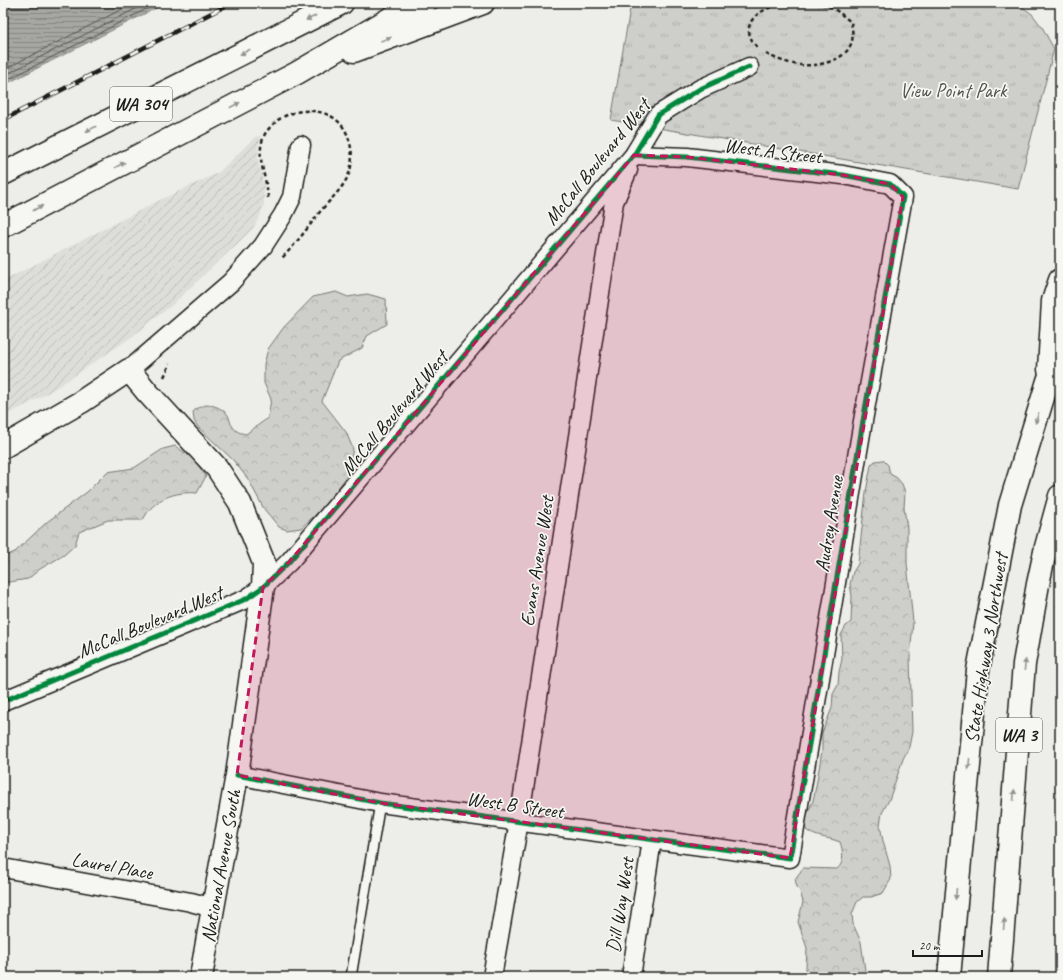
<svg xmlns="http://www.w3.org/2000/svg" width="1063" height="980" viewBox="0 0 1063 980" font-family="Caveat,sans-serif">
	<defs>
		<pattern id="industrial-furrows" width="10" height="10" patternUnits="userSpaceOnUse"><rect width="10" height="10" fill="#ddddda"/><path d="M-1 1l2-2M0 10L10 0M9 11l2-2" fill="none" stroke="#bdbdba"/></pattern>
		<pattern id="forest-crowns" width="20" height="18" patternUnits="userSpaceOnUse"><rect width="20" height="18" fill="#cececb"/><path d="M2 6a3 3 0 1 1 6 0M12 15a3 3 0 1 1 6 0" fill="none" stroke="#b0b0ae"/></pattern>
		<pattern id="park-tufts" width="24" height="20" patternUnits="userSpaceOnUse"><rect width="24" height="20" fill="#cececb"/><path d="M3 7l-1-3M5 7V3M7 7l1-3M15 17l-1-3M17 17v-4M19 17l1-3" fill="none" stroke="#b0b0ae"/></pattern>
		<pattern id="water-rules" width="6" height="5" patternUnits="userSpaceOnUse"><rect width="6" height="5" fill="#a6a6a3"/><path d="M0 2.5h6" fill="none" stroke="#868684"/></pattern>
	</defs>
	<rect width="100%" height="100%" fill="#edede9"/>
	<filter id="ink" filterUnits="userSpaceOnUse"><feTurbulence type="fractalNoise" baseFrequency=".025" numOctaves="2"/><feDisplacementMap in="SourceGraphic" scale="8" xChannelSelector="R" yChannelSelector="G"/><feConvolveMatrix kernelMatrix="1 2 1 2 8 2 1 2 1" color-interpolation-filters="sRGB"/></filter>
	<g filter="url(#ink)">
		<polygon fill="url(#industrial-furrows)" points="261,136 258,147 258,160 264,186 264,204 260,216 253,228 240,241 172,305 133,336 68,380 41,397 3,417 3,281 162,199 218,173 255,137"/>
		<g fill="url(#forest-crowns)" stroke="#757574">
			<path d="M336 292 348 297 367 294 386 299 387 324 367 336 362 348 338 361 322 401 346 432 353 449 347 476 324 507 301 528 287 530 279 527 264 509 248 479 233 460 197 426 194 420 193 412C203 401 218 404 228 415 230 419 230 424 233 427 236 432 241 433 246 434L268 418 271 399 264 383V364L268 349 284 327 313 297Z"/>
			<path d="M175 446 193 458 206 476 197 493C174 491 153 499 143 520H108L79 532 75 545 64 555 40 569 28 579 3 583V557L15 552 47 522 87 492 107 472 134 468 163 449Z"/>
			<path d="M883 460 888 465 890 474 897 478 902 484 905 492 904 508 907 528V563L913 622 910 657 912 732 909 747 903 759 889 800 882 813 880 825 883 841 890 866 891 879 883 893 871 897H863L857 902 852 914 853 924 861 942 866 977H804L806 968 807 948 798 922 803 902 800 891 797 887 795 879 803 868 837 869C845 863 843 850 840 842 828 837 816 838 806 830L805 821 808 812 813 801 817 781 822 751V733L832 708 833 694 838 685 839 672 842 659 841 635 846 626 851 622 852 596 850 584 853 572 858 564 866 492 871 465 875 461Z"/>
		</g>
		<polygon fill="url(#park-tufts)" stroke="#757574" points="631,3 1017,3 1032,14 1042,27 1054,49 1018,189 611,120"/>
		<polygon fill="url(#water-rules)" stroke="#6f6f6d" points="3,3 167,3 3,86"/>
		<polygon fill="#edede9" points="167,3 169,3 168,5 3,88 3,86"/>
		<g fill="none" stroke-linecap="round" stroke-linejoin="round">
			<g stroke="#535352" stroke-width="1">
				<polyline points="3,70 134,3"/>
				<polyline points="3,76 147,3"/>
				<polyline points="3,82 158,3"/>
			</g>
			<g stroke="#1c1c1c" stroke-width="12">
				<polyline id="service" points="351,977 380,803"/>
			</g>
			<g stroke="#1c1c1c" stroke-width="21">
				<g id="minor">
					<polyline points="129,370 231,282 263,246 283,215 292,197 301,145"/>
					<polyline points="3,701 246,599 263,587 289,562 634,155 658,115 700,89 749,67"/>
					<polyline points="237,775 380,803 790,858 863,421 903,197 890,184 843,175 687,157 634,155"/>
					<polyline points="3,868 191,902 213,908"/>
					<polyline points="492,977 519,821 614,202 628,170"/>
					<polyline points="631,977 652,840"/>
				</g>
			</g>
			<g stroke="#1c1c1c" stroke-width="25">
				<polyline id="secondary" points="3,447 81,402 129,370 147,392 217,468 240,503 264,563 263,587 237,775 213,908 201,977"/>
			</g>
			<g stroke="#1c1c1c" stroke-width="25">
				<g id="motorway">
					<polyline points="354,51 483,3"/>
					<polyline points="3,174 342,3"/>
					<polyline points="3,226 297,73 403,11 425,3"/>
					<polyline points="1049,370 1053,301 1060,280"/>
					<polyline points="949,977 978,670 1010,505 1048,381 1060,351"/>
					<polyline points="999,977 1024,664 1038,584 1046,547 1060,496"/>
				</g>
			</g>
			<g stroke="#1c1c1c" stroke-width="2.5" stroke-dasharray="4 3" stroke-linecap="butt">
				<path d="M757 47C734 21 765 6 788 3"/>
				<path d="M766 54C776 59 789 64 801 65 817 67 845 61 851 44 854 37 852 29 851 22L832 7 818 3"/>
				<path d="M268 198C267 177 255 157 264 136 267 129 273 125 278 120 298 106 332 107 345 130 348 135 350 142 351 148 352 154 352 160 351 166 348 185 331 198 319 213 307 229 295 245 281 259"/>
				<polyline points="164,377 170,364"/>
			</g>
			<use href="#service" stroke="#f6f6f2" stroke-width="9"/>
			<use href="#minor" stroke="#f6f6f2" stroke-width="18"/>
			<use href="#secondary" stroke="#f6f6f2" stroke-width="22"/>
			<use href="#motorway" stroke="#f6f6f2" stroke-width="22"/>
			<g stroke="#1c1c1c" stroke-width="4.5">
				<polyline id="rail" points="3,120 231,3"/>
			</g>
			<use href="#rail" stroke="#f6f6f2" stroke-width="3" stroke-dasharray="9" stroke-linecap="butt"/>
			<g stroke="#f6f6f2" stroke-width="8">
				<g id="cycleway">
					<polyline points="3,701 246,599 263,587 289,562 634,155 658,115 700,89 749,67"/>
					<polyline points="237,775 380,803 790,858 863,421 903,197 890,184 843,175 687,157 634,155"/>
				</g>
			</g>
			<use href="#cycleway" stroke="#00873e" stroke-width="5"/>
		</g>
		<defs><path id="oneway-solid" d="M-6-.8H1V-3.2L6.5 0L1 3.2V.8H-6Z"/></defs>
		<g fill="#949492">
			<use href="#oneway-solid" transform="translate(311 18) rotate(154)"/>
			<use href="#oneway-solid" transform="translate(386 39) rotate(-20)"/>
			<use href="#oneway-solid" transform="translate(245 52) rotate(153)"/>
			<use href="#oneway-solid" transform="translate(235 105) rotate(-28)"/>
			<use href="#oneway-solid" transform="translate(91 129) rotate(153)"/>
			<use href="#oneway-solid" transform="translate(120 165) rotate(-28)"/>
			<use href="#oneway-solid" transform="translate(38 208) rotate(-28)"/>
			<use href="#oneway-solid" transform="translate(1037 418) rotate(107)"/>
			<use href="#oneway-solid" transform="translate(1025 665) rotate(-83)"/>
			<use href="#oneway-solid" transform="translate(969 764) rotate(96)"/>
			<use href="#oneway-solid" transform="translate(1014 795) rotate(-86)"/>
			<use href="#oneway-solid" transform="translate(956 894) rotate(95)"/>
			<use href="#oneway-solid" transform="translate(1004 924) rotate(-85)"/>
		</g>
	</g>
	<path fill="#c2185b" fill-opacity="0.2" stroke="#c2185b" stroke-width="3" stroke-dasharray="8 5" stroke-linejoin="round" d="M634 155 687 157 843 175 890 184 903 197 790 858 380 803 237 775 263 587 289 562Z"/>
	<g text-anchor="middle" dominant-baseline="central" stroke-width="3.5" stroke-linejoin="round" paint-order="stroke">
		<g fill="#f6f6f2" stroke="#5d5d5c" stroke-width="1">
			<rect x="110" y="87" width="62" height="34" rx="3"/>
			<rect x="996" y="718" width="46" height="34" rx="3"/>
		</g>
		<g font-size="19" font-weight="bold" fill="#1c1c1c">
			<text x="141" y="104">WA 304</text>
			<text x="1019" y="735">WA 3</text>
		</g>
		<g font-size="20" fill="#515151" stroke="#f6f6f2">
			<text x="953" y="90">View Point Park</text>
		</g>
		<g font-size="20" fill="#1c1c1c" stroke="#f6f6f2">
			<text transform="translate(773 151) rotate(7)">West A Street</text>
			<text transform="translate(597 162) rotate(-51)">McCall Boulevard West</text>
			<text transform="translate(394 413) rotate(-50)">McCall Boulevard West</text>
			<text transform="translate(829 524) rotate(-81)">Audrey Avenue</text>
			<text transform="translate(537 561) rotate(-81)">Evans Avenue West</text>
			<text transform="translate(150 622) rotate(-23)">McCall Boulevard West</text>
			<text transform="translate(986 648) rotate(-81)">State Highway 3 Northwest</text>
			<text transform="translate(515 805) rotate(8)">West B Street</text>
			<text transform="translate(112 866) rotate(10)">Laurel Place</text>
			<text transform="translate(221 866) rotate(-80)">National Avenue South</text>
			<text transform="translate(620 905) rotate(-81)">Dill Way West</text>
		</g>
	</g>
	<rect width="1063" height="980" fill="none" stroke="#f6f6f2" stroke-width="16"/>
	<rect x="8" y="8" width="1047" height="964" fill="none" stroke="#1c1c1c" stroke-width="1.5" filter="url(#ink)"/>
	<path d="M913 950v6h69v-6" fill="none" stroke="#1c1c1c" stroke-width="2"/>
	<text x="919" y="950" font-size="12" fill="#1c1c1c" stroke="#f6f6f2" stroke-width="3" paint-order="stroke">20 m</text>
</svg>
